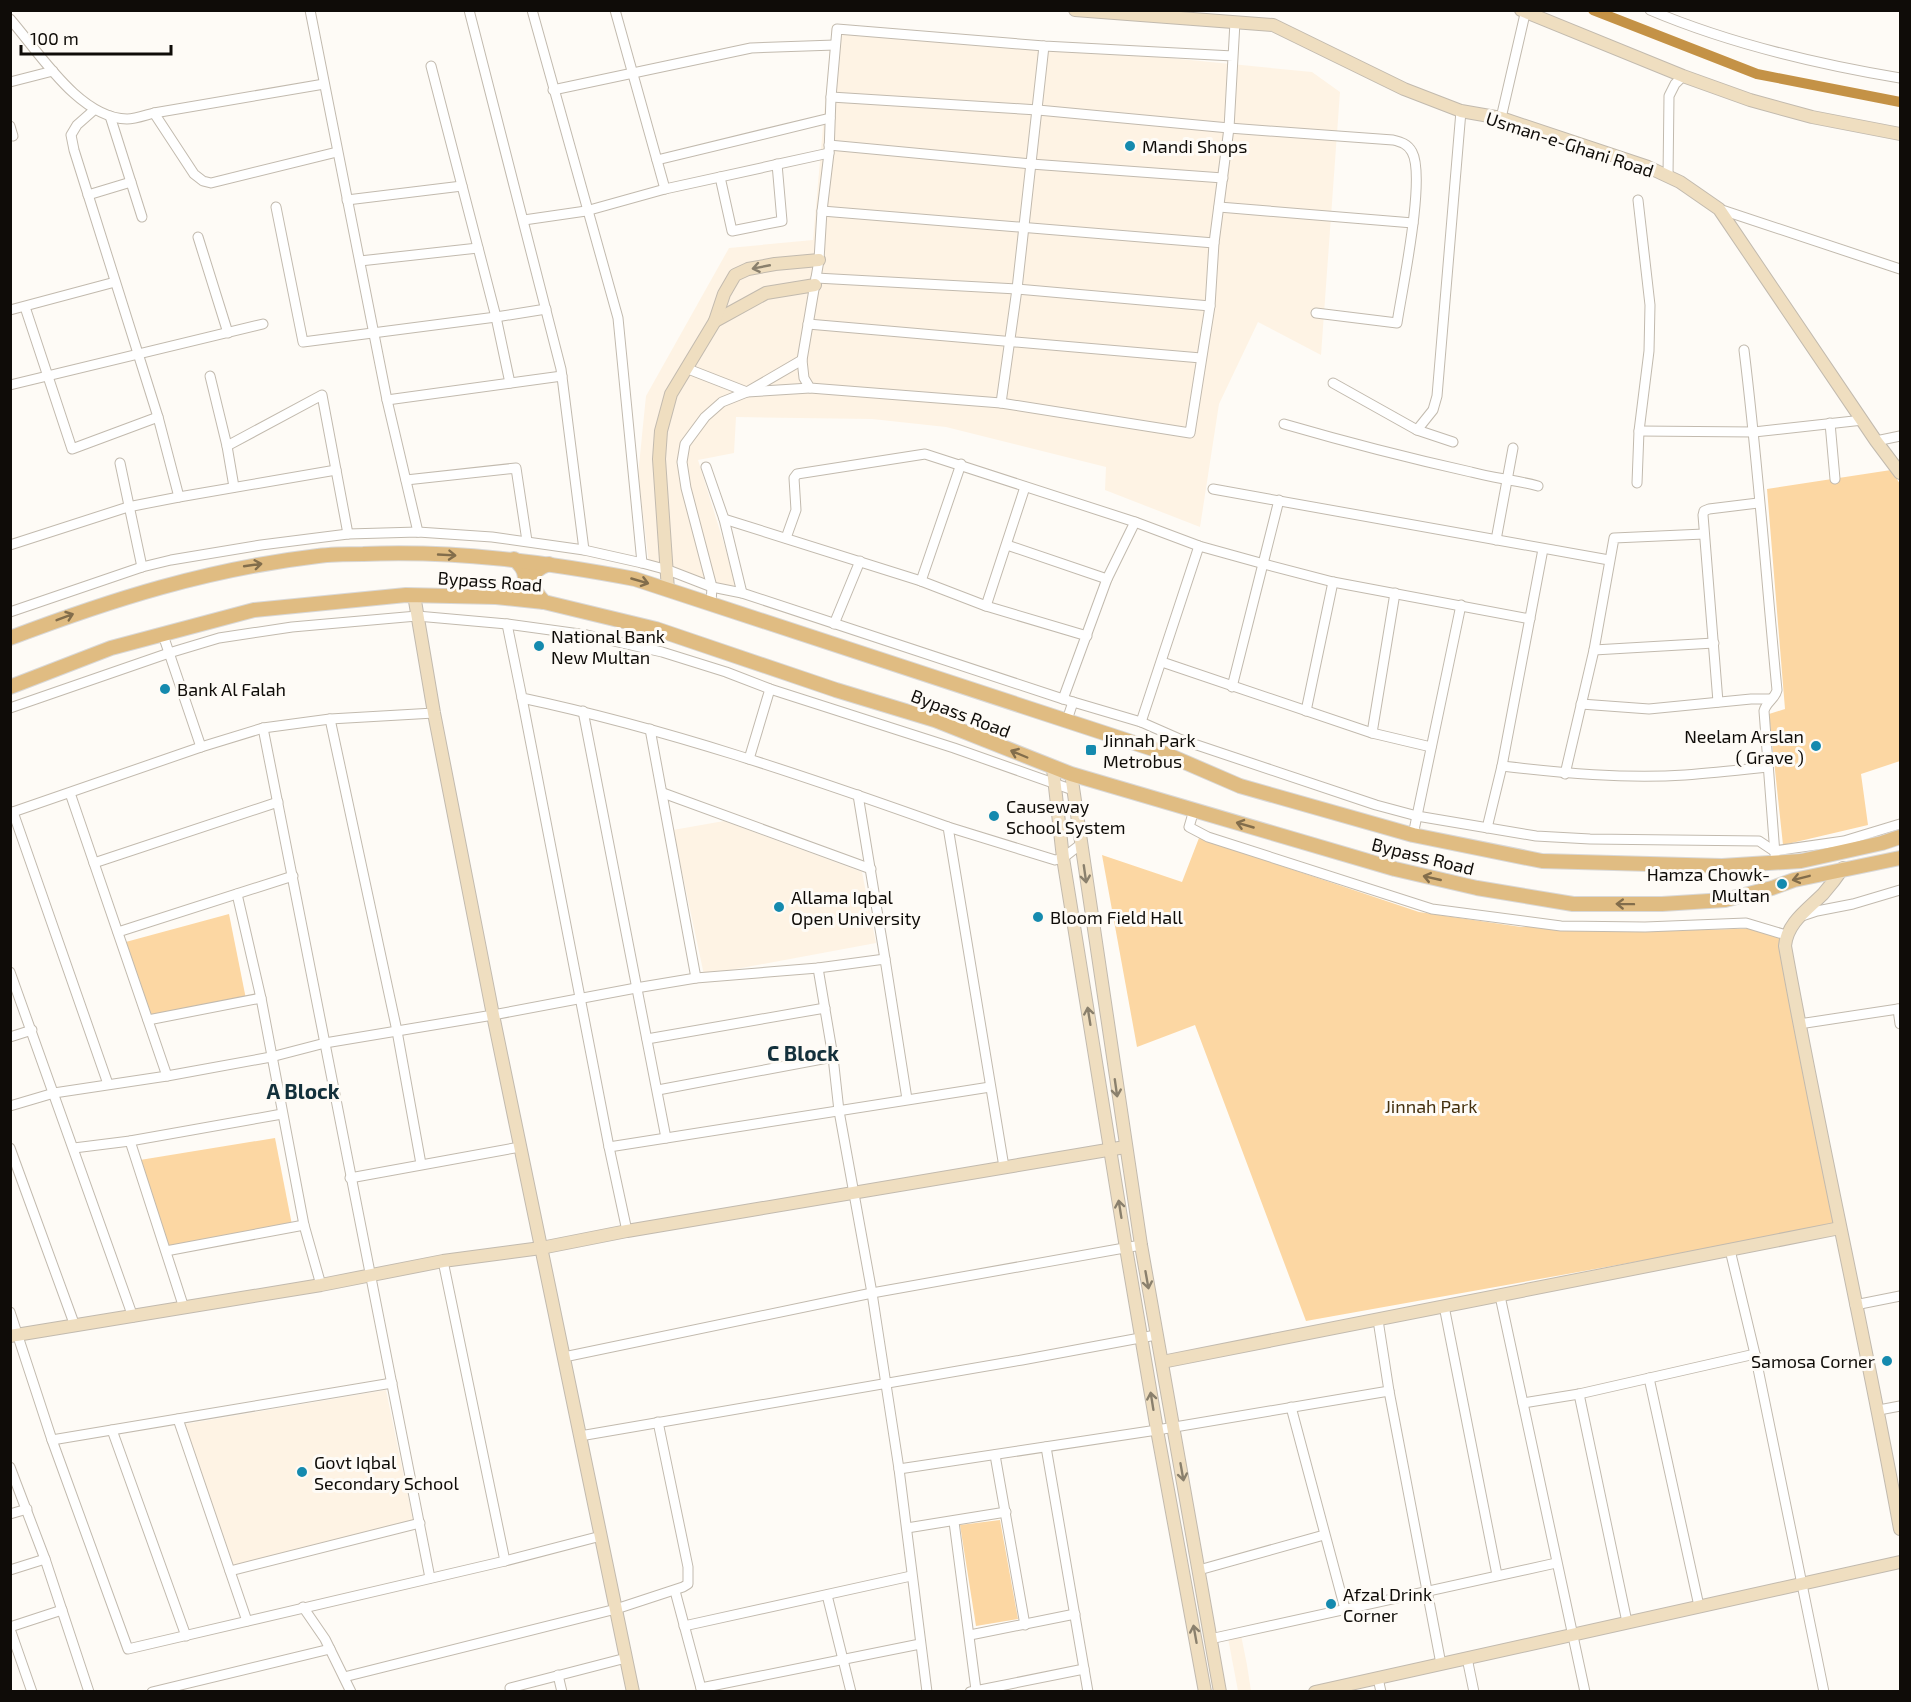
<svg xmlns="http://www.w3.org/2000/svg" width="1911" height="1702" viewBox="0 0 1911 1702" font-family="'Exo 2',sans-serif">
	<rect width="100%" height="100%" fill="#fefbf6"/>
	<g fill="#fef3e4">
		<polygon points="832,25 1312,72 1340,92 1321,355 1258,322 1219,404 1200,527 1105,490 1106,467 946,427 872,419 736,417 734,453 698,460 738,589 649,564 638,475 646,396 729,248 813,240"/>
		<polygon points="724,821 862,872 876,943 704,975 673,830"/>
		<polygon points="386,1390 413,1520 233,1566 185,1424"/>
		<polygon points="1241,1635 1247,1665 1251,1691 1238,1691 1228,1638"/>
	</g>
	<g fill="#fcd7a3">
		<polygon points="1891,470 1900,484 1900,761 1861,774 1868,825 1783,845 1769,714 1785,709 1767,489"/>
		<polygon points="1199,838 1419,912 1521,927 1645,927 1652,931 1778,928 1834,1226 1306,1321 1195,1025 1137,1047 1102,855 1182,882"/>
		<polygon points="229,914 247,1004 149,1025 122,943"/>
		<polygon points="275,1138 292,1225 166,1251 140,1160"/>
		<polygon points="1000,1520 1018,1619 976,1626 960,1525"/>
	</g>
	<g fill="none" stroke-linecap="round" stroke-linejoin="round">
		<polyline stroke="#c49246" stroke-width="10" points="1593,10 1757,74 1900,102"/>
		<g stroke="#c2baae" stroke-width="11">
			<g id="street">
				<polyline points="310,10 387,400 418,532"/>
				<polyline points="469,10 561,369 584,550"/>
				<polyline points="532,10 618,318 642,563"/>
				<polyline points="615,10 665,189"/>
				<path d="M1650 10C1730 44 1816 64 1900 78"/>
				<path d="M10 19C39 52 79 118 127 119 135 119 146 115 154 113L324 84"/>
				<polyline points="1233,56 1044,46 837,29 831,97 829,153 822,211 819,260 802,360 804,378 810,388 1001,403 1190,433 1210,306 1214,243 1229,128 1235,22"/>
				<polyline points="431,66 496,317 510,383"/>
				<polyline points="10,82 53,71"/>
				<polyline points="553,90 751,48 835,45"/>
				<path d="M831 97 1038 110 1229 128 1393 140C1401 142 1408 144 1412 152 1426 177 1402 290 1397 323L1316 313"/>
				<polyline points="94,110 77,125 71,135 74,150 158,417 179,497"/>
				<polyline points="154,113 194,174 203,181 211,183 337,152"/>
				<polyline points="110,116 142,217"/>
				<polyline points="1501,118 1525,14"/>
				<polyline points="10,126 13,136"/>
				<polyline points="829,145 1031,164 1223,178"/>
				<polyline points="657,160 830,118"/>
				<polyline points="1668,176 1669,96 1675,84 1683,76"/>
				<polyline points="720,177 732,231 782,221 777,164"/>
				<polyline points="88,195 131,182"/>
				<polyline points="347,200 462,186"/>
				<polyline points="276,207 303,342 496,317 546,309"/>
				<polyline points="1219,207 1413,223"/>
				<polyline points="1719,209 1900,269"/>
				<polyline points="822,211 1214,243"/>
				<polyline points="524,220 586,211 665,189 829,153"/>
				<polyline points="198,237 228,333"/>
				<polyline points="360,261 478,248"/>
				<polyline points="816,278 1017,289 1210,306"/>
				<polyline points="25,307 72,449 158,417"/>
				<polyline points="10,310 115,282"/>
				<polyline points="808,324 1201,358"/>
				<path d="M1744 350C1758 463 1766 577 1777 690 1775 699 1766 702 1764 711L1775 854"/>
				<polyline points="688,369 747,392 810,388"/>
				<polyline points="210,376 227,446 234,487"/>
				<polyline points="1333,383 1417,430 1453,442"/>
				<polyline points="10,385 263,324"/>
				<polyline points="387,400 562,376"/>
				<polyline points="1001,403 1017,289 1044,46"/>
				<polyline points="1830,423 1835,479"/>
				<path d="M1284 424C1346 442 1408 458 1471 472 1493 478 1516 480 1538 486"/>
				<polyline points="1417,430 1433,410 1437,396 1461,111"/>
				<polyline points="1639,431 1754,432 1863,420"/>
				<polyline points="1876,441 1900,436"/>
				<polyline points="227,446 322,395 348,534"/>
				<polyline points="120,463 142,567"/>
				<polyline points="706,467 724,519 742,593"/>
				<polyline points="406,480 516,468 527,541"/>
				<polyline points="1637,483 1639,431 1649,351 1650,305 1638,200"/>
				<polyline points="1213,489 1609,560"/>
				<polyline points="724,519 921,581 986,606 1087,636"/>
				<polyline points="786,538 796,510 794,478 797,474 925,454 1135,522 1199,546 1264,564 1333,582 1530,619"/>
				<polyline points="1496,540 1513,448"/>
				<polyline points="10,545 128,507 179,497 336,470"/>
				<polyline points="1007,545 1107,579"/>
				<polyline points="921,581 961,464"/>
				<polyline points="711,603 712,587 686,488 682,462 685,444 705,417 722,402 747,392 802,360"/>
				<polyline points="986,606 1025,487"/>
				<polyline points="10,612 142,567 171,560 261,545 348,534 418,532 492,537 584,550 642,563 668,570 712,587 742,593 1063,699 1141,722 1182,740 1376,805 1417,816 1536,836 1590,839 1759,841 1774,851 1844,841 1900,824"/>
				<path d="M507 624 522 698C668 729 808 777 948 827L1004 1167"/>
				<polyline points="834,624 860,561"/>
				<polyline points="163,635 201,747"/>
				<polyline points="1594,650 1714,643"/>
				<polyline points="1162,662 1372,733 1431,747"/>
				<polyline points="1232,687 1279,500"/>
				<polyline points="522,698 609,1147 627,1231"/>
				<polyline points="1063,699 1107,579 1135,522"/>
				<polyline points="1718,702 1703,515 1704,511 1709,509 1758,503"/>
				<polyline points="1581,704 1649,709 1751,699 1771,699"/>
				<polyline points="10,708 169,653 219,638 292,627 417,616 507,624 587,635 662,652 726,672 770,689 954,748 1073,790"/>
				<polyline points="583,711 666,1138"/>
				<polyline points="1306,711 1333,582"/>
				<polyline points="330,719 397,1031 421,1164"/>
				<polyline points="1067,720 1073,702"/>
				<polyline points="1141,722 1199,546"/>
				<polyline points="263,728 430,1578"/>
				<polyline points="650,729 696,978"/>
				<polyline points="1372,733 1395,593"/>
				<polyline points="749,759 770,689"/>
				<path d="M1502 766C1562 773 1624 779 1685 775 1713 773 1740 770 1768 767"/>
				<polyline points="1565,774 1594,650 1614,538 1704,534"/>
				<polyline points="70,793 167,1076"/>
				<polyline points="663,793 871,869"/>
				<polyline points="858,795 885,959"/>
				<polyline points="1194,810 1189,827 1208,837 1432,909 1561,926 1645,927 1746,923 1786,935"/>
				<polyline points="13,812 108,1084"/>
				<polyline points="10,813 201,747 263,728 330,719 434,713"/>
				<polyline points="948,827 1055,860 1063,858 1081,844"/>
				<polyline points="1487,828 1502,766 1543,549"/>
				<polyline points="1413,835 1461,605"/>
				<polyline points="94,863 278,802"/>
				<polyline points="237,894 261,998 304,1225 321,1285"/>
				<polyline points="1802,916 1817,911 1853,904 1900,890"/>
				<polyline points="118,932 293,876"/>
				<polyline points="818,968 833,1057 839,1111 872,1293 899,1469 927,1692"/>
				<polyline points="10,972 133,1317"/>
				<polyline points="1900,1009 1898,1009 1900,1024"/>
				<polyline points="148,1020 261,998"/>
				<polyline points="1799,1024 1898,1009"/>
				<polyline points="10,1037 32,1030"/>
				<polyline points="647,1039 825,1008"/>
				<polyline points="658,1090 833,1057"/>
				<polyline points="10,1106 54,1093 167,1076 271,1057 325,1043 493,1015 636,988 696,978 818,968 885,959 907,1099"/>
				<polyline points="130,1141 184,1308"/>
				<polyline points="609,1147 990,1087"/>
				<polyline points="10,1148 75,1326"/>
				<polyline points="74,1148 130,1141 282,1114"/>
				<polyline points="350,1178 520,1147"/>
				<polyline points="1730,1250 1755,1354 1824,1692"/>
				<polyline points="166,1251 304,1225"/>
				<polyline points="443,1261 505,1561"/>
				<polyline points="1500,1296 1585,1692"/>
				<polyline points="1855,1305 1900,1296"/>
				<polyline points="1444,1306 1497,1575"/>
				<polyline points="10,1312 52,1440 128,1649 505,1561 601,1536"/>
				<polyline points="1378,1320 1389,1391 1441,1664"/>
				<polyline points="564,1357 872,1293 1141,1245"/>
				<polyline points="1649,1378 1699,1606"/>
				<polyline points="1579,1394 1627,1622"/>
				<polyline points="1523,1403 1579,1394 1755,1354"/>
				<polyline points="1291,1407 1345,1609"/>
				<polyline points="1879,1410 1900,1406"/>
				<polyline points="178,1419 247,1621"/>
				<polyline points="112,1430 186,1636"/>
				<polyline points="580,1436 1022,1360 1156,1335"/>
				<polyline points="52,1440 392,1383"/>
				<polyline points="1046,1447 1088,1692"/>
				<polyline points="995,1455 1025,1625"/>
				<polyline points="10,1467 45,1559 89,1692"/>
				<polyline points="899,1469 1157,1430 1389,1391"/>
				<polyline points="10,1514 27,1509"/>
				<polyline points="954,1522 976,1690"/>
				<polyline points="907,1528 1006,1512"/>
				<polyline points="10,1570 45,1559"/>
				<polyline points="1199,1570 1324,1535"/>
				<polyline points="230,1571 420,1523"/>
				<polyline points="675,1591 702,1692"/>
				<polyline points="827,1595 851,1692"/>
				<polyline points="303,1607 325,1639 351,1692"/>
				<polyline points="684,1626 911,1576"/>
				<polyline points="10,1627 62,1610"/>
				<polyline points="10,1629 32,1692"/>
				<polyline points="970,1635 1075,1614"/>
				<polyline points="1210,1639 1556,1563"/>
				<polyline points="1467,1658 1474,1692"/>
				<polyline points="558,1675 562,1692"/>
				<polyline points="344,1677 616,1609 683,1587 688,1584 688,1567 658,1422"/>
				<polyline points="1378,1678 1381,1692"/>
				<polyline points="701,1688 920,1644"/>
				<polyline points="152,1692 330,1649"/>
				<polyline points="511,1692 510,1688 626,1658"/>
				<polyline points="970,1692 1084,1669"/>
			</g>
		</g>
		<g stroke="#c2baae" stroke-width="14">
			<g id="secondary">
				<polyline points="1075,10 1273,25 1404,89 1461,111 1501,118 1648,167 1680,182 1719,209 1876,441 1900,473"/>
				<polyline points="1521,10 1683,76 1750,100 1812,117 1900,134"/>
				<polyline points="715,321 766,293 815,285"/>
				<polyline points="668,590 659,459 661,431 671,394 715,321 724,294 735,275 748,269 775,264 819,260"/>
				<polyline points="414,595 434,713 493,1015 633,1692"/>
				<polyline points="1053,769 1063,858 1126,1248 1157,1430 1205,1692"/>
				<polyline points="1071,774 1141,1245 1220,1692"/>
				<path d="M1843 868C1837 877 1830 886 1823 894 1807 910 1787 923 1785 946 1820 1141 1865 1334 1900 1529"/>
				<polyline points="10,1336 321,1285 443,1261 541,1248 627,1231 1125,1147"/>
				<polyline points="1162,1362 1840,1228"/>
				<polyline points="1315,1692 1900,1562"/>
			</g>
		</g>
		<g stroke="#d9d8d7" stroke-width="16">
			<g id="primary">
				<path d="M508 598C526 586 532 575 514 559"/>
				<path d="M544 602C530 586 525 573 549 564"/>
				<path d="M10 638C113 599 208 569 318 556 333 554 348 554 363 554 455 550 545 562 635 579L1159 751 1240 786 1413 835 1542 861 1722 866 1801 861 1882 843 1900 837"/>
				<polyline points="10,687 111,648 254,610 406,595 496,597 544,602 656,629 836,690 935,720 1071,774 1395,869 1477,888 1573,904 1662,904 1725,900 1772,888 1794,880 1900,858"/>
			</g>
		</g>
		<use href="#street" stroke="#fff" stroke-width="9"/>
		<use href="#secondary" stroke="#efdec0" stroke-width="12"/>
		<use href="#primary" stroke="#e0bc82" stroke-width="14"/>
	</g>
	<defs><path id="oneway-shaft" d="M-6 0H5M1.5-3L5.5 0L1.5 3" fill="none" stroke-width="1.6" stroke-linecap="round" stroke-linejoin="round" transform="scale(1.5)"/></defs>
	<g stroke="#8a806d">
		<use href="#oneway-shaft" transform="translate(761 267) rotate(169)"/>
		<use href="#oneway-shaft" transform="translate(1085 874) rotate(82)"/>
		<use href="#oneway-shaft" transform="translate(1089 1016) rotate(-99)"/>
		<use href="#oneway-shaft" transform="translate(1116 1088) rotate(82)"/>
		<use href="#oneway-shaft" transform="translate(1120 1209) rotate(-99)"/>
		<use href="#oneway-shaft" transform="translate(1147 1280) rotate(80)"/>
		<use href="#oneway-shaft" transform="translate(1152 1401) rotate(-99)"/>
		<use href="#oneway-shaft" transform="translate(1182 1472) rotate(80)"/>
		<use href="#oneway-shaft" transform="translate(1195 1634) rotate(-100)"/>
	</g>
	<g stroke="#826d4b">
		<use href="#oneway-shaft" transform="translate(447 555) rotate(3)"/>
		<use href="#oneway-shaft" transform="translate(253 565) rotate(-8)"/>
		<use href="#oneway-shaft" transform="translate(640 581) rotate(16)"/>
		<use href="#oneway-shaft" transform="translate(65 617) rotate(-21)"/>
		<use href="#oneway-shaft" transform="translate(1019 754) rotate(-157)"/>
		<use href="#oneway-shaft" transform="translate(1245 825) rotate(-164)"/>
		<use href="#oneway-shaft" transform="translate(1432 878) rotate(-167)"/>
		<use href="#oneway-shaft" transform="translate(1801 878) rotate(166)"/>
		<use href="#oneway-shaft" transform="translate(1625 904) rotate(-179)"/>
	</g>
	<g fill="#158aae" stroke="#fefbf6" stroke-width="2">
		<circle cx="1130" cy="146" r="6"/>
		<circle cx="539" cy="646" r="6"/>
		<circle cx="165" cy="689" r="6"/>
		<circle cx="1816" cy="746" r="6"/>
		<rect x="1085" y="744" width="12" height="12" rx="3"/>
		<circle cx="994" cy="816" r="6"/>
		<circle cx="1782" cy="884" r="6"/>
		<circle cx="779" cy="907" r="6"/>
		<circle cx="1038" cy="917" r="6"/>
		<circle cx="1887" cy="1361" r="6"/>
		<circle cx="302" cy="1472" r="6"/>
		<circle cx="1331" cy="1604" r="6"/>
	</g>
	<g text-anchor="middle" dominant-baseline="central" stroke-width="6" stroke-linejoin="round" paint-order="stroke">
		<g font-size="18" fill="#0f0c08" stroke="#fefbf6">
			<text transform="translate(1570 144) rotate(18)">Usman-e-Ghani Road</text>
			<text transform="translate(490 581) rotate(4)">Bypass Road</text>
			<text transform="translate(961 713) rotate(21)">Bypass Road</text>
			<text transform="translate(1423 856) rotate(14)">Bypass Road</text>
		</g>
		<g font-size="18" fill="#0f0c08" stroke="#fefbf6" text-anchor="start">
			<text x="1142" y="146">Mandi Shops</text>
			<text x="551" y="636">National Bank<tspan x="551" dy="21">New Multan</tspan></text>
			<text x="177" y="689">Bank Al Falah</text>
			<text x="1804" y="736" text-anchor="end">Neelam Arslan<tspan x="1804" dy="21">( Grave )</tspan></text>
			<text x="1103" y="740">Jinnah Park<tspan x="1103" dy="21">Metrobus</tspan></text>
			<text x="1006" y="806">Causeway<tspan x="1006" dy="21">School System</tspan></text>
			<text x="1770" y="874" text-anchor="end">Hamza Chowk-<tspan x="1770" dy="21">Multan</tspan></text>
			<text x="791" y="897">Allama Iqbal<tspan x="791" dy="21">Open University</tspan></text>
			<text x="1050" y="917">Bloom Field Hall</text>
			<text x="1875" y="1361" text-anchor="end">Samosa Corner</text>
			<text x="314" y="1462">Govt Iqbal<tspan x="314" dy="21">Secondary School</tspan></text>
			<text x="1343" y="1594">Afzal Drink<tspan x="1343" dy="21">Corner</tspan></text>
		</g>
		<g font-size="18" fill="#432f0d" stroke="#fefbf6">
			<text x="1431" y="1106">Jinnah Park</text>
		</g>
		<g font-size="21" font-weight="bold" fill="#13303b" stroke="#fefbf6">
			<text x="803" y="1052">C Block</text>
			<text x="303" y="1090">A Block</text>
		</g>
	</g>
	<rect width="1911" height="1702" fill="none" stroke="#0f0c08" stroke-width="24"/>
	<path d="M21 45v9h150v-9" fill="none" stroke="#0f0c08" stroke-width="3"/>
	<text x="30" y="45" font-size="18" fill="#0f0c08" stroke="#fefbf6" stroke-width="4.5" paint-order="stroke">100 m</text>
</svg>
